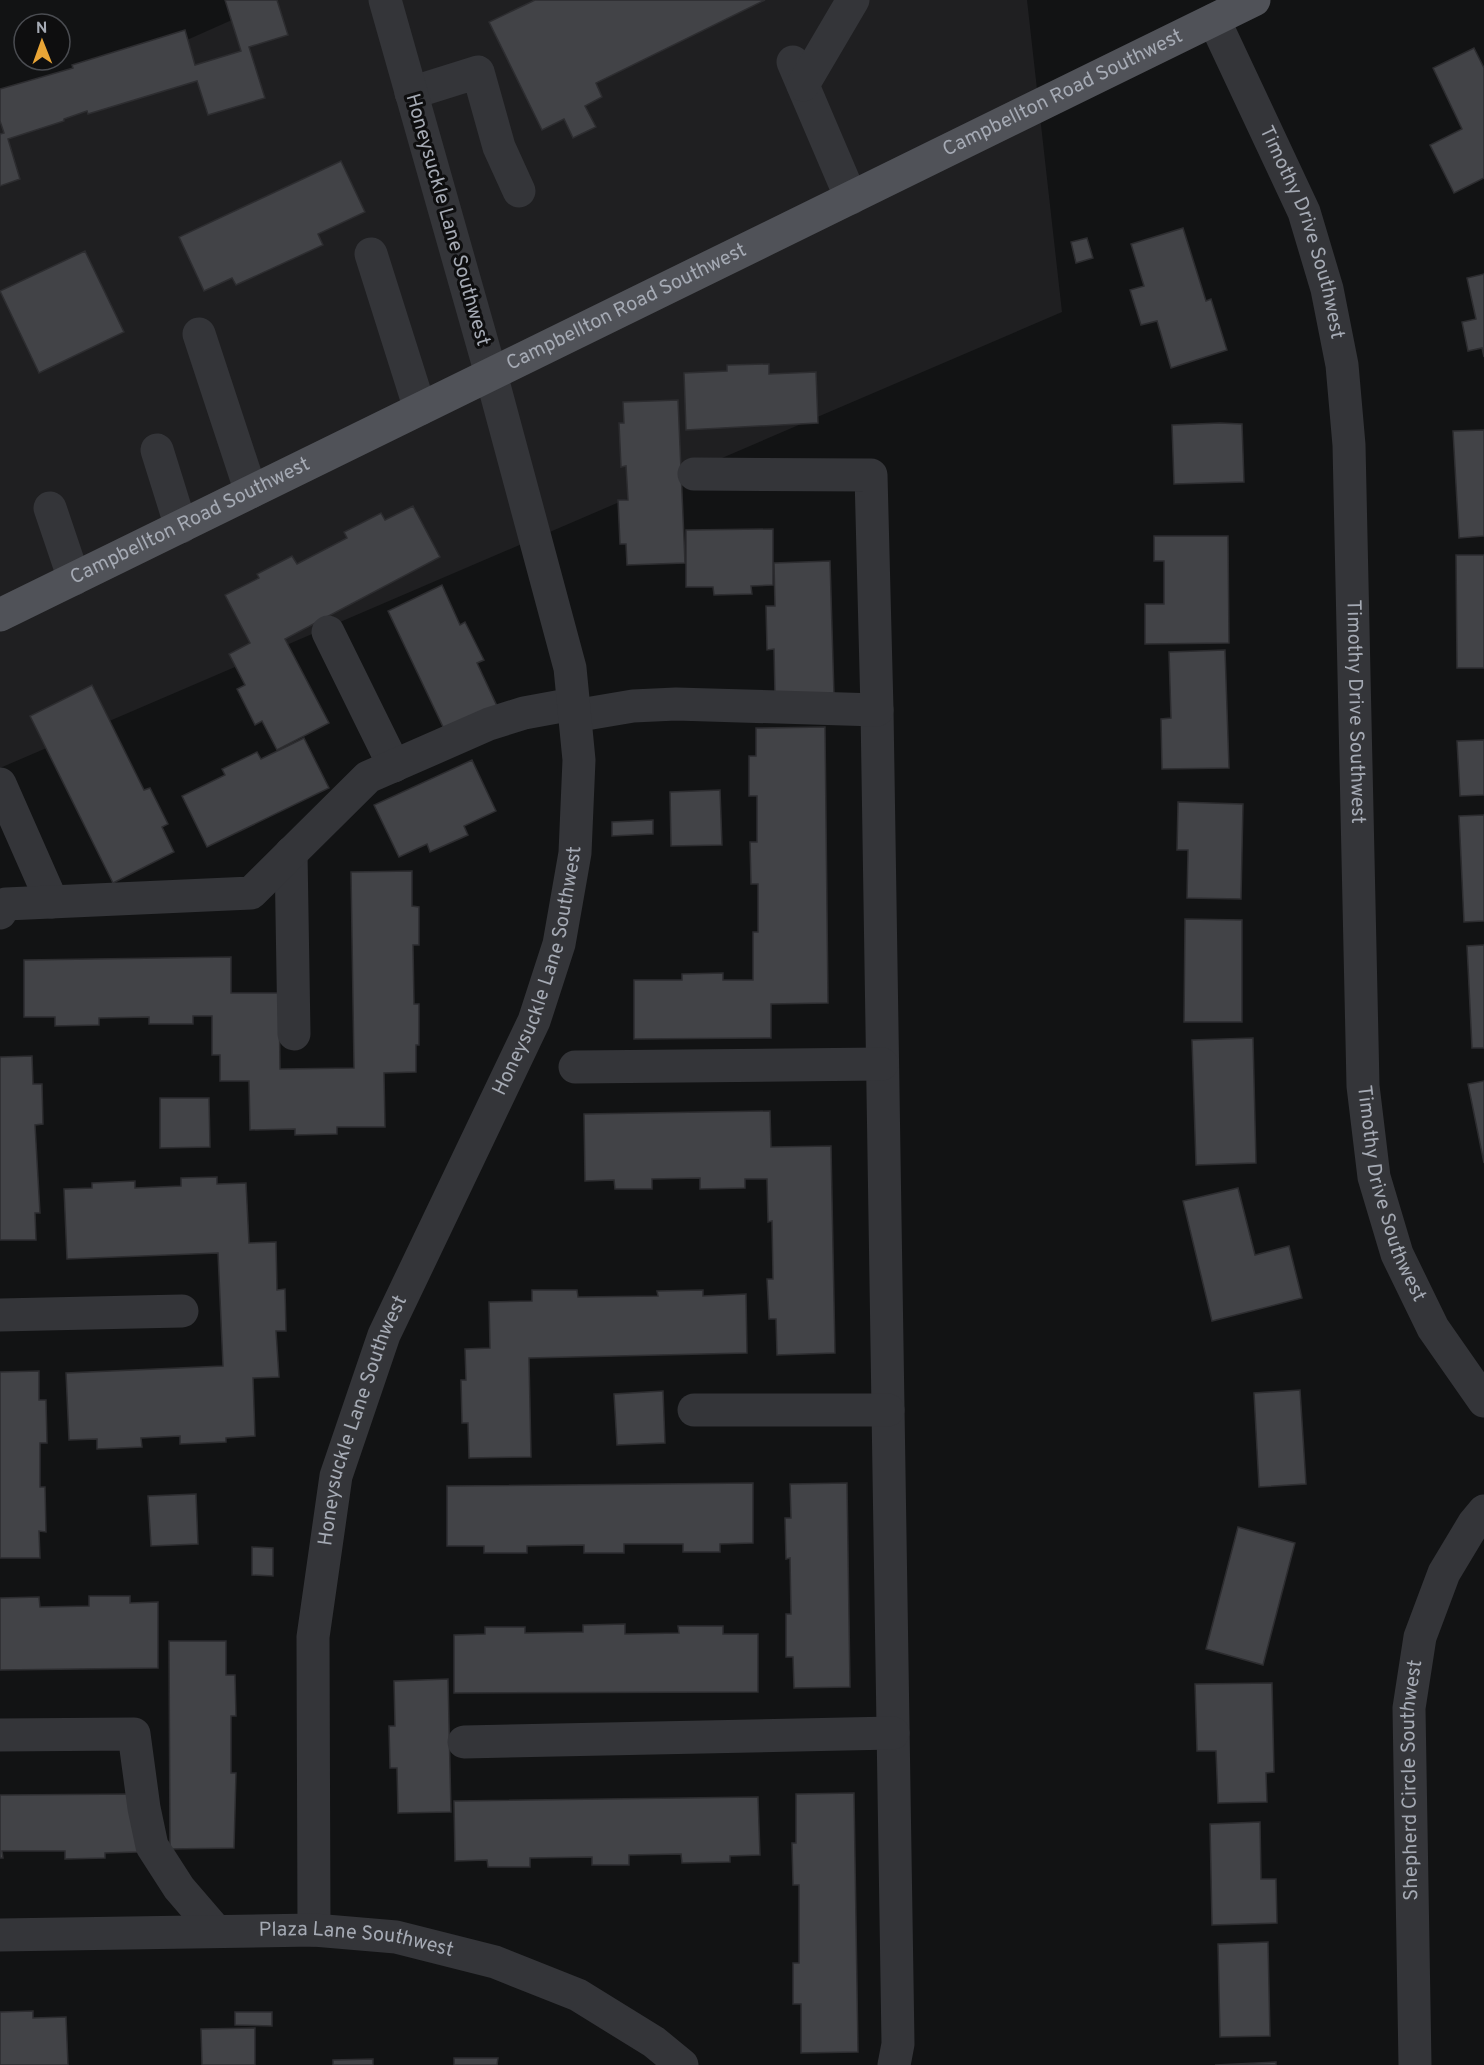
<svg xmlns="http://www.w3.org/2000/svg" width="1484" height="2065" viewBox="0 0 1484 2065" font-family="Overpass,sans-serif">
	<rect width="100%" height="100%" fill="#121314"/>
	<polygon fill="#1f1f21" points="277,0 1027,0 1062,312 0,768 0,123"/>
	<g fill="#424347" stroke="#2d2d30" stroke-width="1.5">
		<polygon points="225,0 277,0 288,35 249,47 265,98 208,115 197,81 88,114 87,111 64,119 64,121 8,139 20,179 0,186 0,134 4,133 0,121 0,89 73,68 72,65 185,30 195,65 241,51"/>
		<polygon points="535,0 765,0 596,83 602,97 585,106 596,127 573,138 564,119 542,130 489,22"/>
		<polygon points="1474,48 1484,68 1484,178 1454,193 1430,145 1462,129 1433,68"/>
		<polygon points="341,161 365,212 318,234 323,245 236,285 232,278 204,291 179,237"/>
		<polygon points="1183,228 1206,301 1211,299 1227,350 1171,368 1157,321 1141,325 1130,290 1144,286 1131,244"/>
		<polygon points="1087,238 1093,258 1076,263 1071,242"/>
		<polygon points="85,251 124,332 39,373 0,291"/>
		<polygon points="1484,274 1484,357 1482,348 1468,351 1462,322 1476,319 1467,278"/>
		<polygon points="769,364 769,374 816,372 818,423 686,430 684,373 727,371 727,365"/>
		<polygon points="678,400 685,563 627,565 626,544 620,544 618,500 628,500 626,466 621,467 619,423 624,423 623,402"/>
		<polygon points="1220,423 1242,424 1244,482 1174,484 1172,425"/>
		<polygon points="1484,430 1484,536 1459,538 1453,431"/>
		<polygon points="413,506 440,557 285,639 329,723 277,750 262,721 255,725 237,689 245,685 229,654 250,643 225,595 259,578 257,574 292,556 297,564 347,538 344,532 381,513 385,520"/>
		<polygon points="773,529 773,585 751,586 752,594 714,595 713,587 686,587 686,530"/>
		<polygon points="1154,536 1228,536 1229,643 1145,644 1145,604 1164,604 1164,561 1154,561"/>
		<polygon points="1456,555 1484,555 1484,668 1457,668"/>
		<polygon points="830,561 834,695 775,696 774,649 767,650 766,606 775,606 774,563"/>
		<polygon points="442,585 460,625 465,622 484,660 477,663 497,706 445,731 388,611"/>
		<polygon points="1225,650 1229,768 1162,769 1161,719 1171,718 1169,652"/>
		<polygon points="92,685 144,790 150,788 168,824 162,827 174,852 113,883 30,716"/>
		<polygon points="825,727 828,1003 771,1004 771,1038 634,1039 634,980 682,980 682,974 723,973 723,980 753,980 753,932 758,932 758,884 751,884 750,842 757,842 757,796 749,796 749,756 756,756 756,728"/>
		<polygon points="304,738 329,788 207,847 182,796 225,775 222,769 257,752 261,759"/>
		<polygon points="1484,740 1484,795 1460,796 1457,741"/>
		<polygon points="472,760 496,811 464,826 468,835 430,852 427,844 399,857 374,805"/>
		<polygon points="720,790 722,845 671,846 670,792"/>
		<polygon points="1178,802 1243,804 1241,899 1187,898 1188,850 1177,850"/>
		<polygon points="1484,815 1484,921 1464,922 1459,816"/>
		<polygon points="653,820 653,834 612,836 612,822"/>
		<polygon points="412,871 412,906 419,907 419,945 413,945 414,1004 419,1004 419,1045 416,1045 416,1072 384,1073 385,1127 337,1127 337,1134 295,1135 295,1129 250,1130 249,1081 220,1081 220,1055 212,1055 212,1016 193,1016 193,1024 149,1024 149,1017 99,1018 99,1025 55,1026 55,1017 24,1017 24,960 231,957 231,993 279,993 280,1069 354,1068 351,872"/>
		<polygon points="1185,919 1242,920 1242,1022 1184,1022"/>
		<polygon points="1484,945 1484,1048 1472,1048 1467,946"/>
		<polygon points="1253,1038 1256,1163 1196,1165 1192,1040"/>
		<polygon points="32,1056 33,1084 42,1084 43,1124 35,1125 40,1213 35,1213 36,1240 0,1240 0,1057"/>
		<polygon points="1484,1081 1484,1163 1468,1084"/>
		<polygon points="160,1098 209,1098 210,1147 160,1148"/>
		<polygon points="770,1111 771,1147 831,1146 835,1353 777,1355 776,1319 769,1319 767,1279 773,1279 772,1221 768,1222 767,1179 745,1179 745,1188 700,1189 700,1178 652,1179 652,1189 615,1189 614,1180 585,1181 584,1114"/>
		<polygon points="217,1177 217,1184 246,1183 249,1243 276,1242 277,1290 285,1289 286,1331 276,1331 279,1377 253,1378 255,1436 226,1438 226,1442 180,1444 180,1436 141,1438 142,1447 97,1449 97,1439 69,1440 66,1373 223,1366 218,1253 67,1259 64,1189 92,1188 92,1183 135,1181 135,1188 181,1186 181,1178"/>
		<polygon points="1238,1188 1255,1255 1289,1246 1302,1298 1212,1321 1183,1201"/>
		<polygon points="532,1290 577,1290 578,1297 658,1296 657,1291 703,1290 703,1296 746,1294 747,1353 529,1358 531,1457 469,1458 468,1423 462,1423 461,1380 466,1380 465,1349 490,1348 489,1302 532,1301"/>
		<polygon points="39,1371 39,1400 46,1400 47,1443 40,1443 40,1487 45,1487 46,1532 39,1531 40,1558 0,1558 0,1372"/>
		<polygon points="1300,1390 1306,1484 1259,1487 1254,1393"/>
		<polygon points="663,1391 665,1443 617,1445 614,1394"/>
		<polygon points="753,1483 753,1543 720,1544 720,1552 683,1552 683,1544 624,1544 624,1553 584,1553 584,1545 527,1546 527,1553 484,1553 484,1546 447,1546 447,1486"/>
		<polygon points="847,1483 850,1687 794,1688 793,1657 786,1657 786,1614 791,1614 790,1558 786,1559 785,1518 791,1518 790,1484"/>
		<polygon points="196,1494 198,1544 151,1546 148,1496"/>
		<polygon points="1238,1527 1295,1543 1263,1665 1206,1649"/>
		<polygon points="252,1547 273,1548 273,1576 252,1575"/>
		<polygon points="89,1596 130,1596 130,1603 158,1602 158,1668 0,1670 0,1598 39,1597 40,1607 89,1606"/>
		<polygon points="625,1624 625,1634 679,1633 678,1626 723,1626 723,1634 758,1634 758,1692 454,1693 454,1635 485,1634 485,1627 525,1627 525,1633 583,1632 583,1625"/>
		<polygon points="169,1641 226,1641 226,1675 235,1675 236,1716 231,1716 231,1773 236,1773 234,1848 170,1849"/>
		<polygon points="448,1679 451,1812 398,1813 397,1768 390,1768 389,1726 395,1726 394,1681"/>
		<polygon points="1272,1683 1274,1772 1266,1773 1267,1802 1218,1803 1216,1751 1197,1751 1195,1684"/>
		<polygon points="854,1793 858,2052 801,2053 801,2004 793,2004 793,1963 799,1963 799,1885 793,1885 792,1843 796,1843 796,1794"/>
		<polygon points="137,1794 138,1852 105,1853 105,1858 65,1859 65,1851 2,1851 3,1858 0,1858 0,1795"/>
		<polygon points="758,1797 760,1855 730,1856 730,1862 682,1863 681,1854 629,1855 629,1865 592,1865 592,1857 530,1858 530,1867 488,1867 487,1860 455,1861 454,1801"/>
		<polygon points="1260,1822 1261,1879 1276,1879 1277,1923 1212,1925 1210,1824"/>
		<polygon points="1268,1942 1270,2036 1220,2037 1218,1944"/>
		<polygon points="33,2011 33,2018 66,2017 68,2065 0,2065 0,2012"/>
		<polygon points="235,2012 272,2012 272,2026 235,2025"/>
		<polygon points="255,2028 255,2065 202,2065 201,2029"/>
		<polygon points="454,2058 498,2058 497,2065 454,2065"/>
		<polygon points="373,2059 373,2065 333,2065 333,2060"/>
		<polygon points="1276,2062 1276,2065 1215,2065"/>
	</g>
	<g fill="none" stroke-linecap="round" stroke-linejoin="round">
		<g stroke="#343539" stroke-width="33">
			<path id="s1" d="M1214 20 1304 212 1327 289 1342 365 1349 445 1363 1086 1374 1177 1397 1254 1433 1328 1484 1401"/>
			<polyline points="793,62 851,198"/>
			<polyline points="803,85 853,0"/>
			<polyline points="411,93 478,72 499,147 519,191"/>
			<polyline points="371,254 420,409"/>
			<polyline points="199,334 251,492"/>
			<polyline points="157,450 181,527"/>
			<polyline points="50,508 74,579"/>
			<polyline points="328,632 394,766"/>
			<polyline points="877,710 898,2044 894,2065"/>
			<polyline points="574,716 633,706 676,704 877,710 871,475 694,474"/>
			<polyline points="0,784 52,902"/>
			<polyline points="291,853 294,1034"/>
			<polyline points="0,913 6,904 251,893 368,777 489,724 524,713 573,704"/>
			<polyline points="575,1067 882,1064"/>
			<polyline points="0,1315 182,1311"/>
			<polyline points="694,1410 888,1410"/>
			<polyline points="0,1735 134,1734 144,1808 152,1846 179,1888 216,1931"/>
			<polyline points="464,1742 893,1733"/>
			<path id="s2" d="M314 1930 313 1637 336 1476 384 1335 534 1021 559 944 575 853 579 760 570 668 491 374 385 0"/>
			<path id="s3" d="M0 1935 314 1930 396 1937 495 1962 578 1995 654 2042 682 2065"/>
			<path id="s4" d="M1415 2065 1409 1708 1420 1637 1444 1573 1474 1523 1484 1511"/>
		</g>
		<path stroke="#505258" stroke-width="33" id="s5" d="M0 615 1254 0"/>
	</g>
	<g text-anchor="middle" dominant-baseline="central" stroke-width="6" stroke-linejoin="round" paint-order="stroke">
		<g font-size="20" fill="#a5aab4" stroke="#0e0e0f">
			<text stroke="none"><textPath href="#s5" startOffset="1184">Campbellton Road Southwest</textPath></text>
			<text transform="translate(447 220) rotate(74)">Honeysuckle Lane Southwest</text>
			<text stroke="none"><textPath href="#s1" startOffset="231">Timothy Drive Southwest</textPath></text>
			<text stroke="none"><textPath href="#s5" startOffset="698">Campbellton Road Southwest</textPath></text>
			<text stroke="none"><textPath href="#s5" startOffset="212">Campbellton Road Southwest</textPath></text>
			<text stroke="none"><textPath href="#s1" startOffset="717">Timothy Drive Southwest</textPath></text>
			<text stroke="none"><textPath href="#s2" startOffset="1002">Honeysuckle Lane Southwest</textPath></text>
			<text stroke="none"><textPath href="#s1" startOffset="1203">Timothy Drive Southwest</textPath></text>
			<text stroke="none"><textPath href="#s2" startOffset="516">Honeysuckle Lane Southwest</textPath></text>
			<text stroke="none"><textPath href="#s4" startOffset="285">Shepherd Circle Southwest</textPath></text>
			<text stroke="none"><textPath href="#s3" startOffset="357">Plaza Lane Southwest</textPath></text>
		</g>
	</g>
	<g transform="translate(42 42) rotate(359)"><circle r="28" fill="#0e0e0f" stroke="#4a4c51" stroke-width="1.5"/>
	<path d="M0-4.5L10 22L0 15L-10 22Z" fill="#e9a536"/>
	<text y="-9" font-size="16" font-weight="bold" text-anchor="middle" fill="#a5aab4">N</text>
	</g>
</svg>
